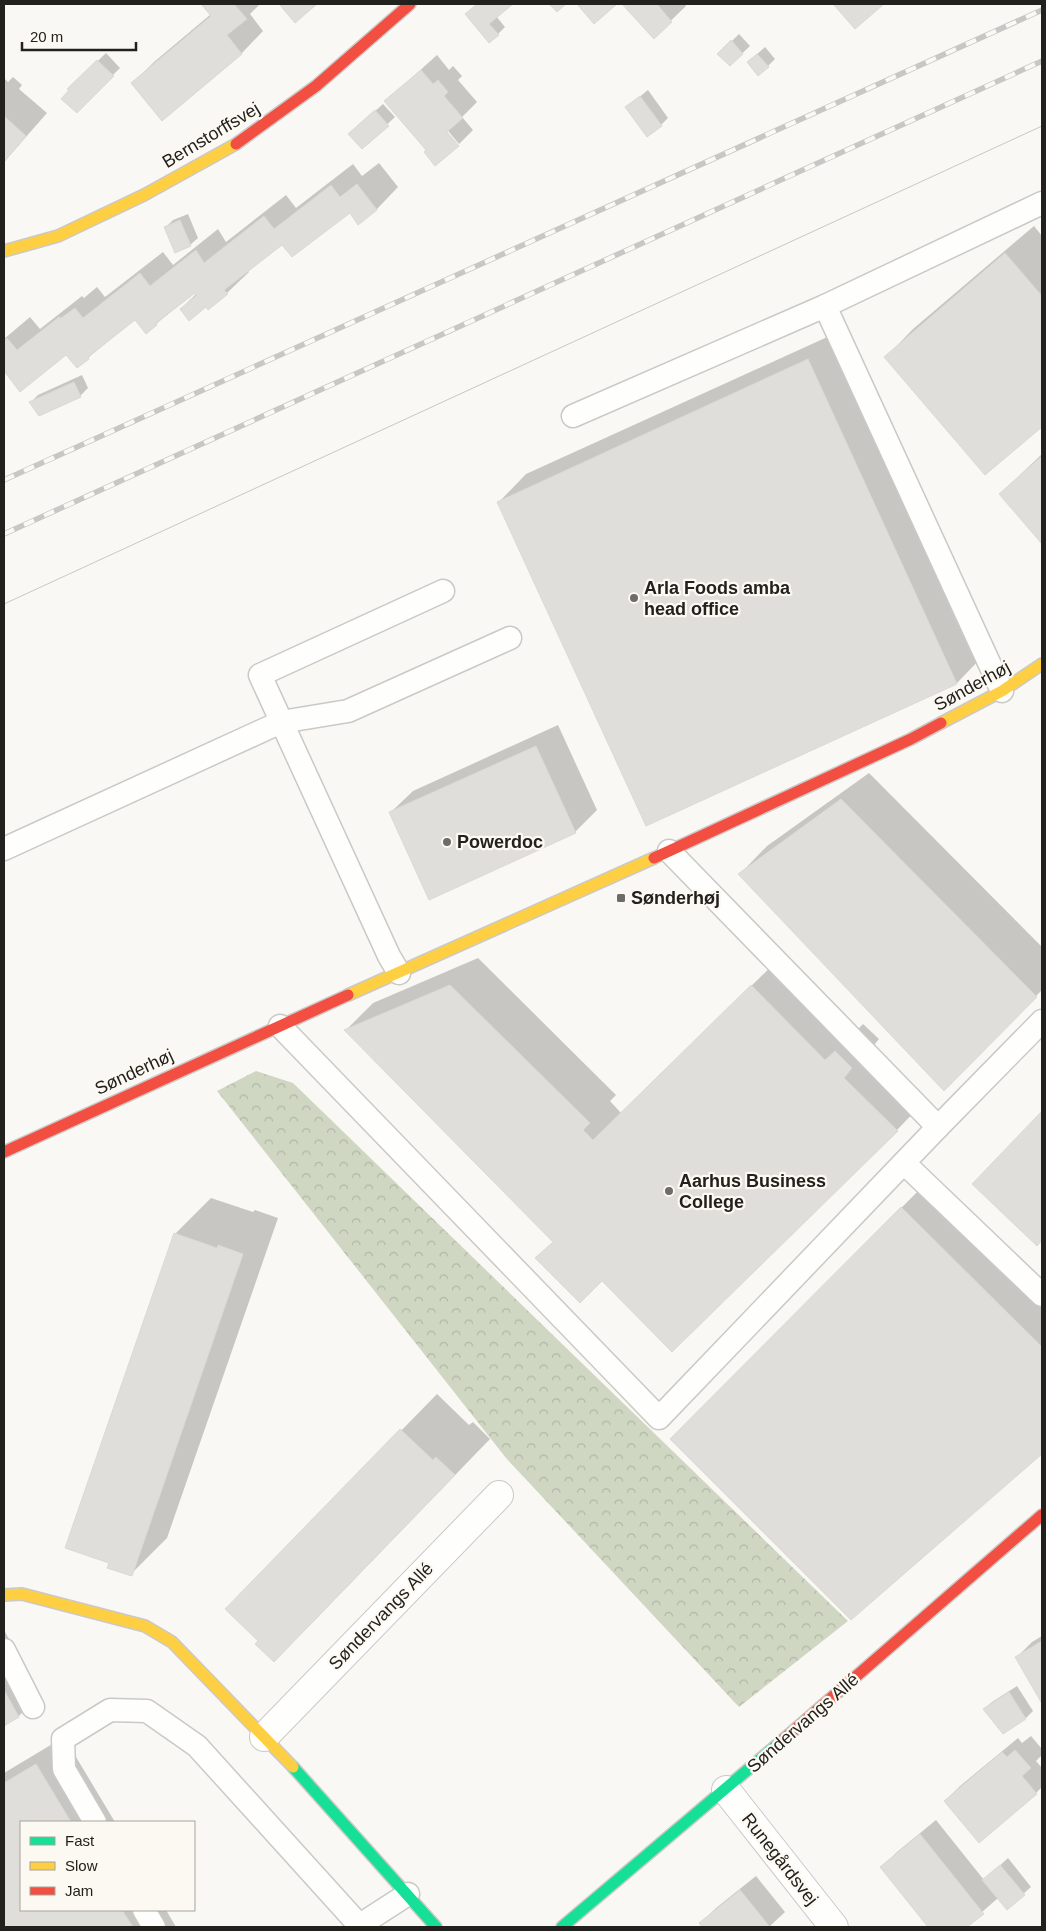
<svg xmlns="http://www.w3.org/2000/svg" width="1046" height="1931" viewBox="0 0 1046 1931" font-family="Arial,sans-serif">
	<defs>
		<pattern id="forest-crowns" width="20" height="18" patternUnits="userSpaceOnUse" patternTransform="scale(1.25)"><rect width="20" height="18" fill="#cfd6c2"/><path d="M2 6a3 3 0 1 1 6 0M12 15a3 3 0 1 1 6 0" fill="none" stroke="#b1b7a6"/></pattern>
	</defs>
	<rect width="100%" height="100%" fill="#faf8f4"/>
	<polygon fill="url(#forest-crowns)" points="256,1071 293,1083 848,1621 739,1707 506,1458 217,1091"/>
	<g fill="#0003">
		<polygon points="203,4 260,4 250,14 263,31 242,53 163,119 133,83 154,62 211,14"/>
		<polygon points="478,4 511,4 496,16 505,27 498,34 474,7"/>
		<polygon points="624,4 685,4 686,6 654,37"/>
		<polygon points="739,34 750,46 730,65 719,54"/>
		<polygon points="765,47 775,59 768,66 756,55"/>
		<polygon points="106,53 120,68 77,111 69,89"/>
		<polygon points="437,55 449,70 453,66 462,76 458,80 477,102 462,117 473,130 459,144 444,126 428,150 386,101"/>
		<polygon points="13,77 22,85 19,89 47,113 4,162 4,78 8,82"/>
		<polygon points="648,90 668,118 661,125 627,107"/>
		<polygon points="383,104 395,117 362,148 357,127"/>
		<polygon points="379,163 398,187 377,209 359,223 350,211 282,243 247,270 249,272 227,293 206,306 181,309 197,293 196,291 156,324 136,318 77,367 66,354 20,390 4,369 4,339 30,317 40,329 82,296 84,298 97,287 105,297 163,252 173,265 218,229 226,242 286,195 296,208 353,164 362,176"/>
		<polygon points="188,214 198,238 190,245 166,227 173,220"/>
		<polygon points="1034,226 1042,236 1042,425 986,474 886,357 913,329"/>
		<polygon points="836,333 984,655 957,683 647,824 499,502 526,474"/>
		<polygon points="82,375 88,388 80,396 31,402 38,395"/>
		<polygon points="1042,454 1042,542 1000,494"/>
		<polygon points="558,725 597,810 575,832 391,812 413,791"/>
		<polygon points="869,773 1042,947 1042,990 944,1089 740,874 767,846"/>
		<polygon points="478,958 616,1095 610,1101 621,1113 779,959 854,1033 863,1024 879,1039 870,1050 924,1102 897,1130 602,1279 554,1241 346,1030 373,1003"/>
		<polygon points="1042,1113 1042,1239 1037,1244 974,1184"/>
		<polygon points="929,1180 1042,1292 1042,1453 851,1618 672,1439"/>
		<polygon points="211,1198 253,1212 255,1210 278,1218 167,1538 131,1574 175,1234"/>
		<polygon points="437,1394 469,1425 473,1422 490,1439 310,1625 260,1641 227,1609"/>
		<polygon points="4,1630 40,1694 19,1716 4,1725"/>
		<polygon points="1042,1636 1042,1700 1041,1700 1017,1657 1032,1642"/>
		<polygon points="1017,1686 1033,1711 1026,1718 1003,1732 984,1709 992,1702"/>
		<polygon points="1031,1736 1042,1749 1042,1755 1036,1761 1042,1768 1042,1787 1036,1793 945,1801 960,1786 1018,1738 1022,1743"/>
		<polygon points="64,1737 115,1822 21,1822 21,1910 166,1910 176,1927 4,1927 4,1773"/>
		<polygon points="936,1820 984,1880 1008,1858 1031,1887 1007,1908 998,1898 965,1927 929,1927 882,1867 897,1852"/>
		<polygon points="756,1876 785,1912 769,1927 704,1927 701,1923 716,1908"/>
	</g>
	<g fill="#e0dedb" stroke="#dbd9d6">
		<polygon points="201,4 234,4 247,19 227,35 242,54 162,121 131,83 211,16"/>
		<polygon points="279,4 317,4 295,23"/>
		<polygon points="477,4 513,4 489,24 499,35 489,43 465,14"/>
		<polygon points="549,4 566,4 557,12"/>
		<polygon points="577,4 617,4 594,24"/>
		<polygon points="622,4 657,4 672,22 654,39"/>
		<polygon points="833,4 884,4 855,29"/>
		<polygon points="731,40 743,54 730,66 717,54"/>
		<polygon points="757,54 769,67 758,76 747,62"/>
		<polygon points="97,60 114,76 77,113 61,99 69,90 67,89"/>
		<polygon points="421,70 433,84 438,80 448,92 444,96 463,118 447,132 459,146 435,166 424,152 426,150 384,101"/>
		<polygon points="640,96 662,126 647,137 625,107"/>
		<polygon points="375,110 389,126 362,149 348,134"/>
		<polygon points="4,116 26,136 4,162"/>
		<polygon points="357,184 377,210 358,225 350,213 292,257 282,245 224,290 228,294 208,310 206,307 189,321 180,309 197,295 195,293 156,323 157,325 146,334 135,320 88,357 89,359 77,368 66,355 20,392 4,371 4,341 7,338 17,350 59,317 61,318 75,308 83,318 140,273 150,286 196,250 204,263 264,216 274,229 331,185 340,197"/>
		<polygon points="180,220 191,246 175,253 164,227"/>
		<polygon points="1005,253 1042,296 1042,427 985,475 884,357"/>
		<polygon points="808,359 957,684 646,826 497,502"/>
		<polygon points="74,382 81,397 39,416 29,402"/>
		<polygon points="1042,456 1042,544 999,494"/>
		<polygon points="536,746 576,833 429,900 389,812"/>
		<polygon points="841,799 1037,997 944,1091 738,874"/>
		<polygon points="450,985 590,1123 583,1130 593,1140 751,985 825,1060 835,1051 852,1068 844,1078 898,1131 672,1352 602,1281 580,1303 535,1258 553,1242 344,1030"/>
		<polygon points="1042,1111 1042,1240 1037,1246 972,1184"/>
		<polygon points="901,1207 1042,1347 1042,1454 851,1620 670,1439"/>
		<polygon points="174,1233 217,1248 218,1245 243,1254 132,1576 107,1568 109,1563 65,1548"/>
		<polygon points="400,1429 433,1460 436,1457 455,1475 274,1662 255,1644 258,1641 225,1609"/>
		<polygon points="1042,1641 1042,1701 1041,1702 1015,1657"/>
		<polygon points="4,1690 19,1717 4,1726"/>
		<polygon points="1009,1692 1026,1719 1003,1734 983,1709"/>
		<polygon points="1015,1750 1031,1768 1022,1776 1037,1794 979,1843 944,1801 1002,1752 1007,1757"/>
		<polygon points="36,1764 71,1822 21,1822 21,1910 122,1910 133,1927 4,1927 4,1783"/>
		<polygon points="920,1834 984,1914 967,1927 928,1927 880,1867"/>
		<polygon points="1000,1865 1025,1895 1007,1910 982,1880"/>
		<polygon points="740,1890 770,1927 702,1927 699,1923"/>
	</g>
	<g fill="none" stroke-linecap="round" stroke-linejoin="round">
		<g stroke="#cbc9c6" stroke-width="25">
			<g id="lane">
				<polyline points="825,306 1002,691"/>
				<polyline points="573,416 825,306 1042,203"/>
				<polyline points="4,849 281,722 348,711 510,638"/>
				<polyline points="669,851 938,1127"/>
				<polyline points="399,973 389,956 260,675 443,591"/>
				<polyline points="280,1026 659,1418 938,1127 1042,1021"/>
				<polyline points="904,1163 1042,1295"/>
				<polyline points="4,1650 33,1707"/>
				<polyline points="95,1822 64,1769 63,1739 110,1710 147,1711 197,1746 359,1925"/>
				<polyline points="144,1910 154,1927"/>
				<polyline points="357,1927 408,1894"/>
			</g>
		</g>
		<g stroke="#cbc9c6" stroke-width="30">
			<g id="street">
				<polyline points="264,1737 499,1495"/>
				<polyline points="726,1790 834,1927"/>
			</g>
		</g>
		<g stroke="#cbc9c6" stroke-width="14">
			<g id="fast">
				<polyline points="293,1767 436,1927"/>
				<polyline points="562,1927 784,1739"/>
			</g>
		</g>
		<g stroke="#cbc9c6" stroke-width="14">
			<g id="slow">
				<polyline points="4,251 58,236 144,195 236,144"/>
				<polyline points="941,723 1002,691 1042,664"/>
				<polyline points="348,995 654,858"/>
				<polyline points="4,1595 22,1594 145,1626 172,1642 293,1767"/>
			</g>
		</g>
		<g stroke="#cbc9c6" stroke-width="14">
			<g id="jam">
				<polyline points="236,144 316,86 410,4"/>
				<polyline points="654,858 911,739 941,723"/>
				<polyline points="4,1152 348,995"/>
				<polyline points="784,1739 1042,1515"/>
			</g>
		</g>
		<use href="#lane" stroke="#fefefd" stroke-width="22"/>
		<use href="#street" stroke="#fefefd" stroke-width="28"/>
		<use href="#fast" stroke="#16e098" stroke-width="11"/>
		<use href="#slow" stroke="#ffcf43" stroke-width="11"/>
		<use href="#jam" stroke="#f24e42" stroke-width="11"/>
		<polyline stroke="#c7c7c5" stroke-width="1" points="4,604 1042,126"/>
		<g stroke="#c7c7c5" stroke-width="5.5">
			<g id="rail">
				<polyline points="4,480 1042,10"/>
				<polyline points="4,534 1042,61"/>
			</g>
		</g>
		<use href="#rail" stroke="#fcf9f2" stroke-width="4" stroke-dasharray="11" stroke-linecap="butt"/>
	</g>
	<g fill="#6e6c69" stroke="#fcf9f2" stroke-width="2">
		<circle cx="634" cy="598" r="5"/>
		<circle cx="447" cy="842" r="5"/>
		<rect x="616" y="893" width="10" height="10" rx="2.5"/>
		<circle cx="669" cy="1191" r="5"/>
	</g>
	<g text-anchor="middle" dominant-baseline="central" stroke-width="4.5" stroke-linejoin="round" paint-order="stroke">
		<g font-size="18" fill="#22211e" stroke="#fcf9f2">
			<text transform="translate(211 135) rotate(-31)">Bernstorffsvej</text>
			<text transform="translate(972 686) rotate(-29)">Sønderhøj</text>
			<text transform="translate(134 1072) rotate(-25)">Sønderhøj</text>
			<text transform="translate(381 1616) rotate(-46)">Søndervangs Allé</text>
			<text transform="translate(803 1723) rotate(-41)">Søndervangs Allé</text>
			<text transform="translate(780 1859) rotate(52)">Runegårdsvej</text>
		</g>
		<g font-size="18" font-weight="bold" fill="#22211e" stroke="#fcf9f2" text-anchor="start">
			<text x="644" y="588">Arla Foods amba<tspan x="644" dy="21">head office</tspan></text>
			<text x="457" y="842">Powerdoc</text>
			<text x="631" y="898">Sønderhøj</text>
			<text x="679" y="1181">Aarhus Business<tspan x="679" dy="21">College</tspan></text>
		</g>
	</g>
	<rect width="1046" height="1931" fill="none" stroke="#22211e" stroke-width="10"/>
	<rect x="20" y="1821" width="175" height="90" fill="#fcf9f2" stroke="#a5a39d"/>
	<rect x="30" y="1837" width="25" height="8" fill="#16e098" stroke="#a5a39d"/>
	<text x="65" y="1846" font-size="15" fill="#22211e">Fast</text>
	<rect x="30" y="1862" width="25" height="8" fill="#ffcf43" stroke="#a5a39d"/>
	<text x="65" y="1871" font-size="15" fill="#22211e">Slow</text>
	<rect x="30" y="1887" width="25" height="8" fill="#f24e42" stroke="#a5a39d"/>
	<text x="65" y="1896" font-size="15" fill="#22211e">Jam</text>
	<path d="M22 42v8h114v-8" fill="none" stroke="#22211e" stroke-width="2.5"/>
	<text x="30" y="42" font-size="15" fill="#22211e" stroke="#fcf9f2" stroke-width="4" paint-order="stroke">20 m</text>
</svg>
